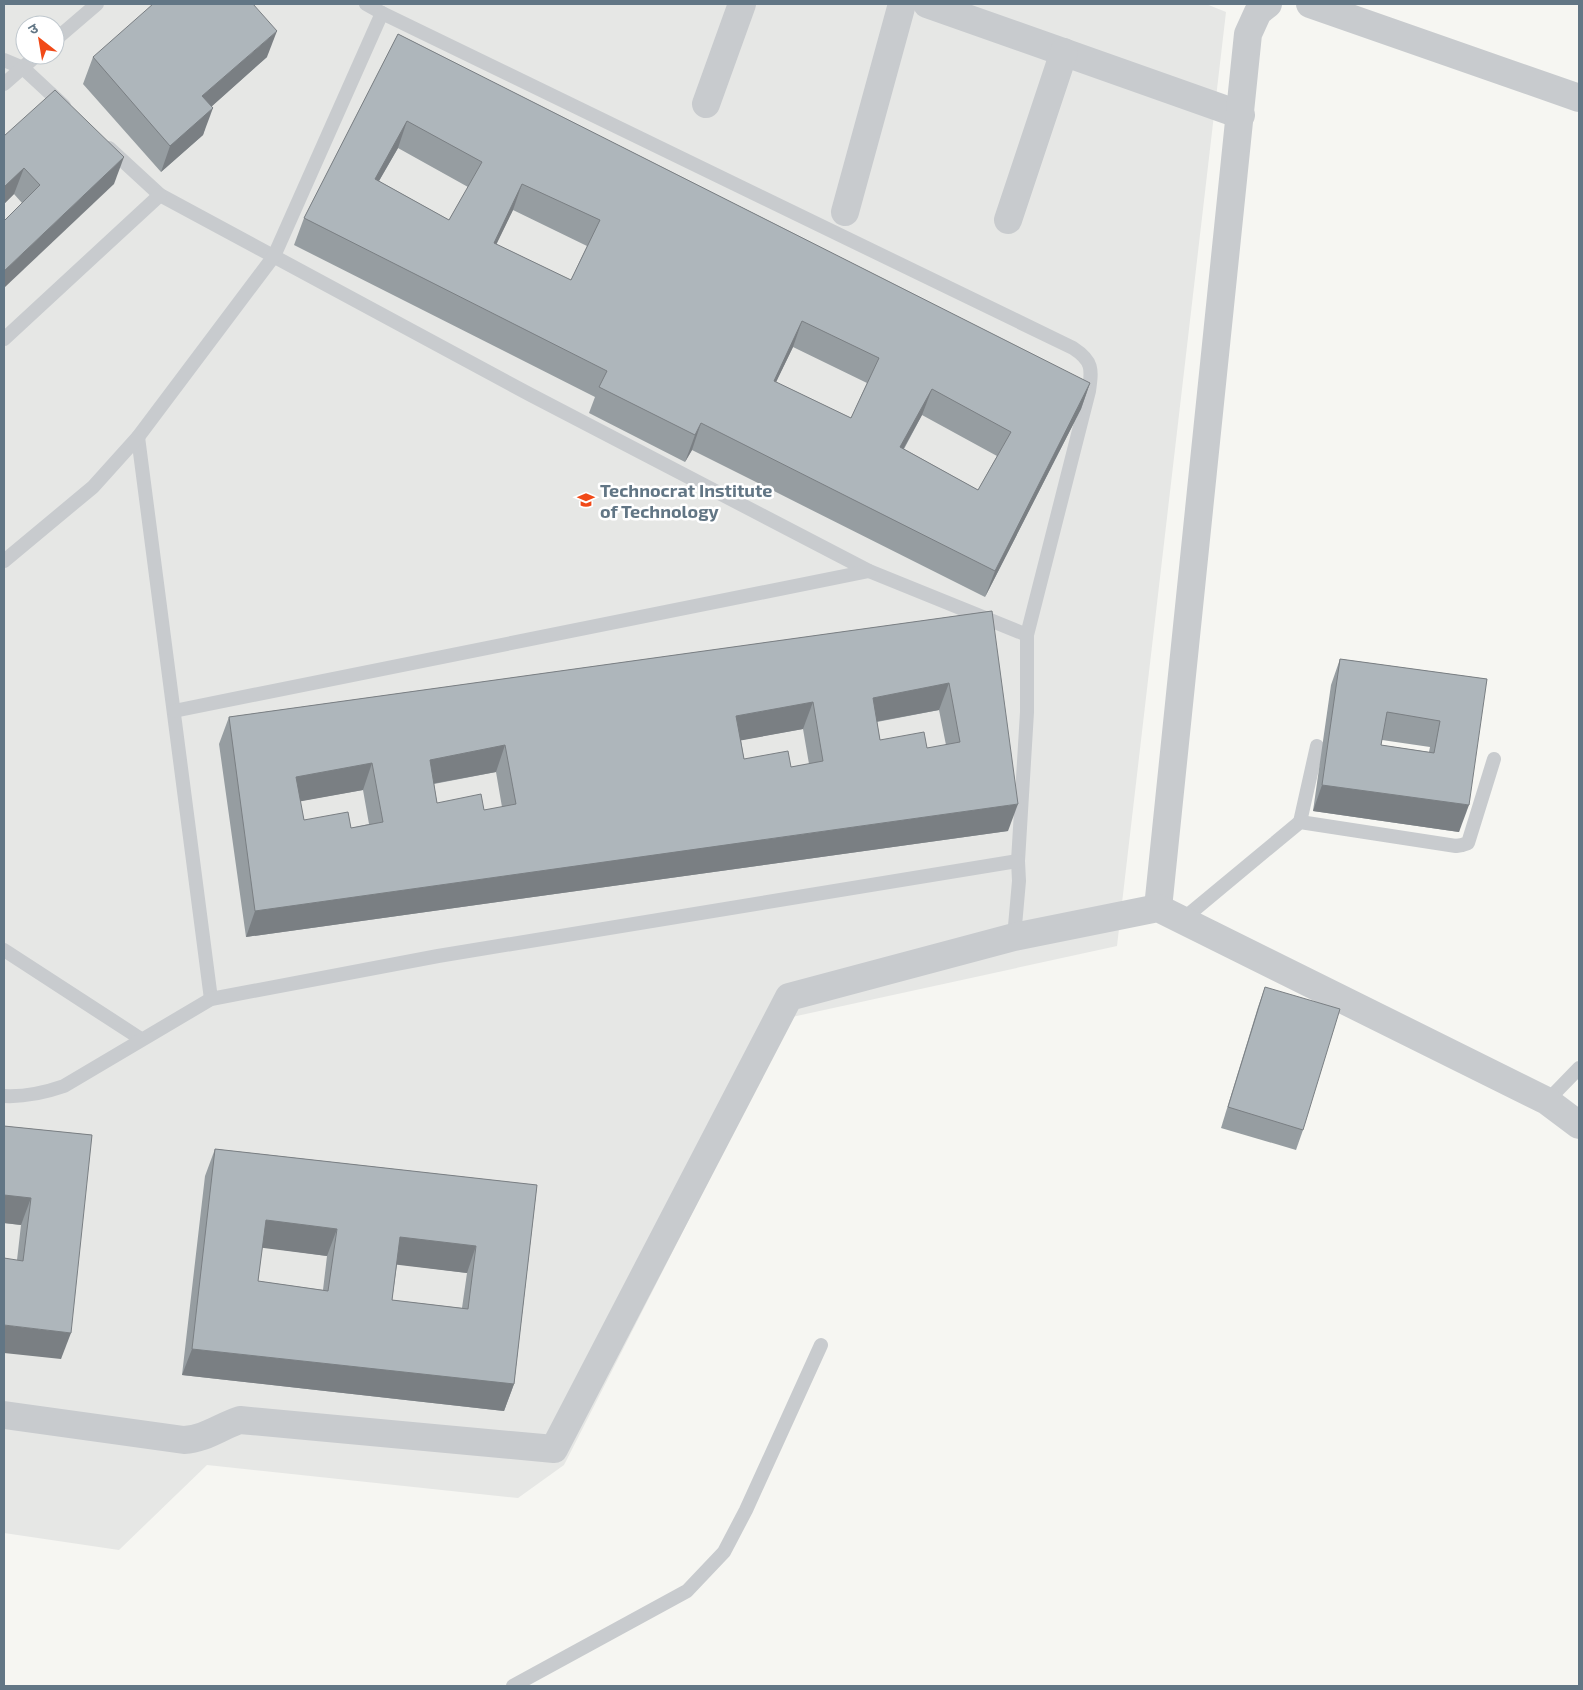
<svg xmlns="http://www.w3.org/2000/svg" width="1583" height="1690" viewBox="0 0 1583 1690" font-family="'Exo 2','Noto Sans Devanagari',sans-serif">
	<rect width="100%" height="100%" fill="#f6f6f2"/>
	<path fill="#e6e7e5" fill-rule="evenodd" d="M4 4H1206L1226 12 1117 946 792 1017 564 1465 518 1498 207 1465 119 1550 4 1533ZM25 25H55V55H25Z"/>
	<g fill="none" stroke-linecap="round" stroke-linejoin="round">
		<g stroke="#c8cbce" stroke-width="14">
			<polyline points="366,4 382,13"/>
			<polyline points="55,40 97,4"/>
			<polyline points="4,60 23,68 64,106"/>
			<polyline points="4,84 37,55"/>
			<polyline points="109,148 160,195 529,394 869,571 1027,635"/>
			<polyline points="4,339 160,195"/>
			<polyline points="138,437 211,999"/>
			<path d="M4 561 93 487 138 437 274 256 382 13 1073 348C1093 361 1092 369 1089 391L1027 635V712L1018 861 1019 881 1014 937"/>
			<polyline points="174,711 869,571"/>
			<polyline points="1300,822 1317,746"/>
			<polyline points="1182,920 1300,822 1456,846 1462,845 1468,843 1494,759"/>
			<polyline points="4,950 141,1039"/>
			<path d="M4 1096C25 1097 44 1093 64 1086L211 999 438 956 1018 861"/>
			<polyline points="1547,1101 1579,1068"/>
			<polyline points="513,1686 687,1591 724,1552 746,1510 821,1345"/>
		</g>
		<g stroke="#c8cbce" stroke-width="28">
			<polyline points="927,4 1241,115"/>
			<polyline points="1310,4 1579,98"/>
			<polyline points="706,104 742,4"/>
			<polyline points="845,212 902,4"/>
			<polyline points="1008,220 1064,52"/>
			<polyline points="1158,908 1248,34 1258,12 1268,4"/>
			<path d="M4 1415 184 1440C205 1439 221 1426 240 1420L554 1449 789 997 1014 937 1158 908 1547 1101 1579 1125"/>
		</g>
	</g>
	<g fill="#969da1" fill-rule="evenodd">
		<path d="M398 34 1090 383 1081 409 985 597 692 450 685 462 589 413 595 397 294 245 304 218ZM398 148 468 187 449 220 379 181ZM513 210 587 246 571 280 496 244ZM793 347 867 383 851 418 776 382ZM922 415 997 456 978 490 904 449Z"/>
		<polygon points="93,57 267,57 211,107 203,135 161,172 83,84"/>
		<polygon points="4,136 114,184 22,203 14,194 4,204"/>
		<path d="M992 611 1008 831 246 937 219 744 229 717ZM939 710 946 745 927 748 880 740 877 722ZM803 729 809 764 791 767 744 759 741 740ZM496 772 502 807 484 810 437 803 434 784ZM363 790 369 824 351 828 304 820 300 801Z"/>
		<path d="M1340 659 1487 679 1459 832 1313 811 1331 685ZM1382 740 1430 747 1429 752 1381 745Z"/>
		<polygon points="1265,987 1303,1130 1296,1150 1221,1128 1258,1007"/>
		<polygon points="4,1126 92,1135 61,1359 17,1260 21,1225 4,1223"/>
		<path d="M215 1149 537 1185 514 1384 504 1411 182 1375 205 1176ZM262 1247 327 1256 323 1290 258 1281ZM397 1264 467 1273 462 1308 392 1300Z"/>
	</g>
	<g fill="#7a7f83">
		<polygon points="277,31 267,57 193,123 202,96"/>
		<polygon points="213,108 203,135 161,172 170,146"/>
		<polygon points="407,121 398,148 365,205 375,179"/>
		<polygon points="124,157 114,184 4,288 4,271"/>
		<polygon points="24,168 14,194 4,204 4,187"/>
		<polygon points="522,184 513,210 484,270 494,243"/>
		<polygon points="802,321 793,347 764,407 774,381"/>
		<polygon points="1090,383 1081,409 985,597 995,571"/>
		<polygon points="932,389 922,415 890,473 900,447"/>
		<polygon points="701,423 692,450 685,462 695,435"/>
		<polygon points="949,683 939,710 863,724 873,698"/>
		<polygon points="813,702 803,729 727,743 736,716"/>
		<polygon points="505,745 496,772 420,786 430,760"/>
		<polygon points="372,763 363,790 286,804 296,777"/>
		<polygon points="1322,785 1469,805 1459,832 1313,811"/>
		<polygon points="1018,804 1008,831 246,937 255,911"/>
		<polygon points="4,1195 31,1198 21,1225 4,1223"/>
		<polygon points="266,1220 337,1229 327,1256 256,1247"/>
		<polygon points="400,1237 476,1246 467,1273 391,1264"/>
		<polygon points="4,1325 71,1333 61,1359 4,1353"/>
		<polygon points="192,1349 514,1384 504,1411 182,1375"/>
	</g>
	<g fill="#aeb6bb" stroke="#7a7f83" fill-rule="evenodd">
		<polygon points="153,4 253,4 277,31 202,96 213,108 170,146 93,57"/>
		<path d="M398 34 1090 383 995 571 701 423 695 435 599 387 607 371 304 218ZM407 121 482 162 449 220 375 179ZM522 184 600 220 571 280 494 243ZM802 321 879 358 851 418 774 381ZM932 389 1011 432 978 490 900 447Z"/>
		<polygon points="55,90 124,157 4,271 4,221 40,185 24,168 4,187 4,136"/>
		<path d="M992 611 1018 804 255 911 229 717ZM949 683 960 742 927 748 924 732 880 740 873 698ZM813 702 823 761 791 767 788 751 744 759 736 716ZM505 745 516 804 484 810 481 794 437 803 430 760ZM372 763 383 822 351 828 348 812 304 820 296 777Z"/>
		<path d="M1340 659 1487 679 1469 805 1322 785ZM1387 712 1440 721 1434 753 1381 745Z"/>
		<polygon points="1265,987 1340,1009 1303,1130 1228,1107"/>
		<polygon points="4,1126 92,1135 71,1333 4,1325 4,1258 23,1261 31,1198 4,1195"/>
		<path d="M215 1149 537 1185 514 1384 192 1349ZM266 1220 337 1229 328 1291 258 1281ZM400 1237 476 1246 468 1309 392 1300Z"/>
	</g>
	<defs>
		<g id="university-bare" transform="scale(1.35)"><path d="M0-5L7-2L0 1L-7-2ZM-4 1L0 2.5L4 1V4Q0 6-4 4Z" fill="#f14917" stroke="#fff" stroke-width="2.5" paint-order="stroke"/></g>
	</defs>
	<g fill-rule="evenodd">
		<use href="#university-bare" x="586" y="500"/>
	</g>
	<g text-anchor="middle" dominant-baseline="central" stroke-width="5" stroke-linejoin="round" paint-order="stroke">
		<g font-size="18" font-weight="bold" fill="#627685" stroke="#fff" text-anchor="start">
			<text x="600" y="490">Technocrat Institute<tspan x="600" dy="21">of Technology</tspan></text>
		</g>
	</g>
	<rect width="1583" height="1690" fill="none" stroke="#627685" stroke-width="10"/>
	<g transform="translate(40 40) rotate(329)"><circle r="24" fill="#ffffff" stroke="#c0c8ce"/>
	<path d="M0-4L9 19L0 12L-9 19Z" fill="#f14917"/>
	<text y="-8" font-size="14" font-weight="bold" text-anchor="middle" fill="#627685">उ</text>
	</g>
</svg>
